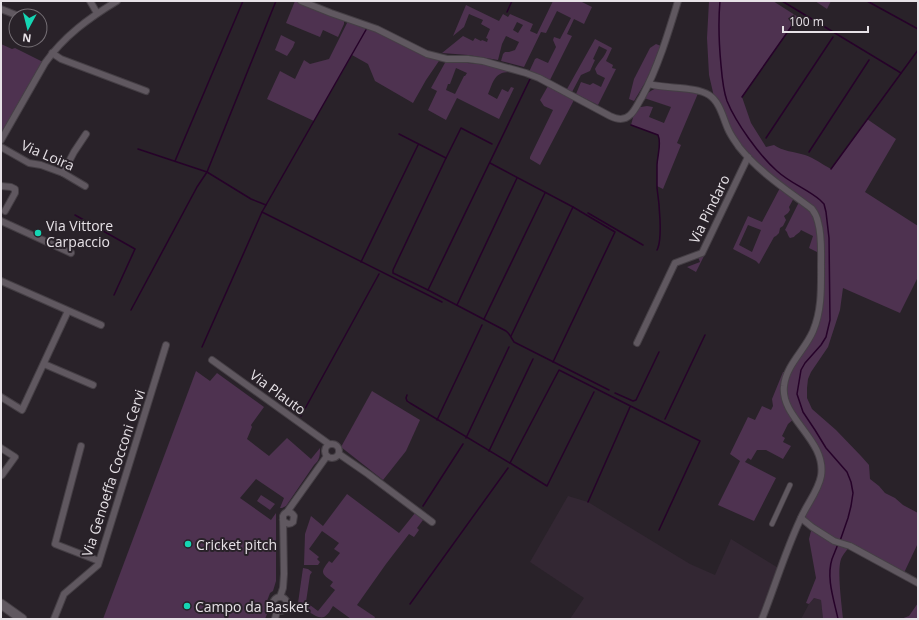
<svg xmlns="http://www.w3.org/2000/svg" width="919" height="620" viewBox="0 0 919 620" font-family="'Open Sans',sans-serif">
	<rect width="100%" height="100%" fill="#292229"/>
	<g fill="#332733">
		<polygon points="568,496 588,502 690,564 715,575 731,539 780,569 765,619 570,619 584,598 530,562"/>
		<polygon points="814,598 821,600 823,619 801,619 809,604"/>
	</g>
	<g fill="#4e3250" fill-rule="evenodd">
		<polygon points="295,1 342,19 344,21 344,24 338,37 323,30 320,37 286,23"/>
		<path d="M553 1H580L592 7 584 24 574 19 567 34 572 36 549 82 529 72 535 59 537 58 548 63 556 47 553 40 554 37 560 39 571 18 557 11 546 33 541 32 524 67 501 61 503 54 505 52H509L515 50 519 42 506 36 502 44 498 60 468 55 442 53 463 36 473 41 475 38 481 41 482 40 487 42 488 39 486 38 490 29 481 24 483 20 469 14 464 27 453 36 466 5 499 21 503 14 508 17 510 14 533 24 530 31 537 34ZM517 22 523 25 518 33 513 30Z"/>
		<path d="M709 1H773L798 17 742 97 751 123 766 147 774 145C782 151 795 152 805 155 814 158 822 164 831 169L867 119 896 139 865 192 918 226V277L900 313 843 288 840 310 828 347 811 372 808 379 807 388V398L812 409 836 430 861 456 869 465 870 479 879 486 885 493 895 498 903 505 918 513V543L903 575 849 547C847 550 844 553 842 557 836 567 842 606 843 619H823L821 600 814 598 809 604 806 603 816 578 809 539 812 527 801 518 818 484 821 464 795 418 788 424 782 436 785 438 783 442 791 446 783 459 766 450H757L751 460 748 458 745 462 776 478 754 521 718 505 740 461 730 454 748 417 755 420 762 406 771 410 773 406 772 399 783 372H787L818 317 821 254 809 248 813 236 801 230C800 233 796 234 794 237L790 238C787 235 788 232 785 230L800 200 795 196 789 207 790 210 788 213 784 216 786 220 783 226 780 228 779 233 776 236 774 237 759 264 756 261 733 249 748 216 762 222 781 186 741 149 715 101 709 75 707 38ZM748 225 761 230 752 252 739 245Z"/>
		<polygon points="815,1 831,1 827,9"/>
		<polygon points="349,19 441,58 426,80 413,103 375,81 368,64 352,55 314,121 267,99 280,71 295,79 304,60 310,64 329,59"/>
		<polygon points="281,35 295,42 293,47 287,56 275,50"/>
		<path d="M595 39 612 48 606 61 613 65 612 68 616 69 598 105 576 94 581 82 590 85 593 83 601 87 605 78 597 74 595 69C599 61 604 58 607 50L599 46 593 59 595 60 590 71 581 75 572 92 567 89Z"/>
		<polygon points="1,44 12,49 15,48 45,63 1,139"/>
		<polygon points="656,44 661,46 646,81 634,101 629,99 634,79 650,48"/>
		<path d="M446 61 490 65 509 70V72C494 72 493 83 488 94L497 99 502 89 508 92 511 87 514 88 499 119 457 98 446 120 428 110 437 91 431 88ZM456 68 467 73 465 76H464L455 94 446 90 448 84H450Z"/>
		<polygon points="548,86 574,100 540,165 530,159 530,157 553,110 544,106 540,100"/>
		<path d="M663 87 699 91 677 143 681 145 663 189 657 186V164L660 140 658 135 631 125 634 114 640 106 641 107 647 106 653 107 649 117 664 123 671 107 644 98C648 91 655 88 663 87Z"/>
		<polygon points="706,252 696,272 687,267 700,262 698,257"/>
		<path d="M196 371 210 381 217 373 264 407 251 425 252 427 247 439 269 456 287 438 311 459 320 448C320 455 320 460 314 465L286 506 282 508H280L284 498 256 479 240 498 271 520 276 513V581L273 591 270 593 267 601V614L265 619H103Z"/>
		<polygon points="372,391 420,420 406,451 383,480 341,447"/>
		<path d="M347 494 399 533 415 513 423 520 417 528 419 530 414 537 409 534 386 564 357 605 375 617 374 619H351L333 606C331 609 328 615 324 617 317 620 303 607 298 603L303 568 308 569 312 572 310 575 306 602 318 611 335 590 330 586 333 582C321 573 320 573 329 561L332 563 340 553 334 549 339 543 322 531 309 549 319 557 317 559 320 562 318 565H304L305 534 311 516 323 526Z"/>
		<polygon points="261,495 275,504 270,510 257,501"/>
		<polygon points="918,603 918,619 901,619 909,616"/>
	</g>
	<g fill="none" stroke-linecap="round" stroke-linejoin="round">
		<g stroke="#260229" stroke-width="1.5">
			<path d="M720 1C718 23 719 44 721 65 722 77 723 90 727 101 736 123 759 155 777 171 790 183 807 189 820 200L824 204 826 212 829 238 830 320 826 337 821 345 805 363 801 370 797 394 803 412 815 430 826 448 847 472 851 482 853 493 851 506 848 518 840 541"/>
			<polyline points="782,1 901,73"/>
			<polyline points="867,1 918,29"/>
			<polyline points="507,12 512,1"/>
			<polyline points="742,97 798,17"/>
			<path d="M631 125 658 135C662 144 657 156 657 166 657 173 657 181 657 188 659 201 663 239 657 250"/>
			<path d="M399 134 446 158 393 270V273L428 290 506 331C510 334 511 338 514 342L609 390"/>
			<polyline points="766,138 833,37"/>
			<polyline points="138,149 207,172 276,1"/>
			<polyline points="809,152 869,60"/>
			<polyline points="446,158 461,128 492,144"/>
			<polyline points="175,161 243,1"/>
			<polyline points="490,163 573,207 615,232 553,362"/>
			<polyline points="831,169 918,50"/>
			<polyline points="262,212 442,302"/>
			<polyline points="588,213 643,245"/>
			<polyline points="75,215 135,249 114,295"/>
			<polyline points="361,262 418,145"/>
			<polyline points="428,290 531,77"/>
			<polyline points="457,305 517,178"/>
			<polyline points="131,310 197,187 207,172 251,199 266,205"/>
			<polyline points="484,319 545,193"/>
			<polyline points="511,336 573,207"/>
			<polyline points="202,347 262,212 367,28"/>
			<polyline points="615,393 633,401 636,400 659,352"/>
			<polyline points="407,395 406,398 407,401 410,403 510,463 559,370 700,441 659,530"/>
			<polyline points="301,416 379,274"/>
			<polyline points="665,419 705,335"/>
			<polyline points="437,420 482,325"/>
			<polyline points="466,438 509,347"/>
			<polyline points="489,451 533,359"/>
			<polyline points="510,463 547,486 594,392"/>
			<polyline points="588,502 630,407"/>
			<polyline points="423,506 463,444"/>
			<polyline points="410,604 508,468"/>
			<path d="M838 619C834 600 826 578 832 559 834 554 836 549 838 544"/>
		</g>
		<g stroke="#453f45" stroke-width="6">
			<polyline id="pedestrian" points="772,524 790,485"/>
		</g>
		<g stroke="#453f45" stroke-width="8">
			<g id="minor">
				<polyline points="90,1 97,13"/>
				<path d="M301 1 331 13 377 29 427 54 447 59H468L483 61 526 73 539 78 610 116C616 119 624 121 630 115 635 111 638 103 642 97 658 67 668 34 678 1"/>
				<polyline points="1,9 16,15"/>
				<polyline points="52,53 61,59 146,91"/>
				<path d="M649 84C666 89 695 86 709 95 720 102 723 118 728 129 731 136 735 141 739 147 759 172 787 190 812 209 815 213 817 217 818 222 822 236 821 251 821 265 821 287 822 310 813 331 805 350 786 365 784 386 780 418 827 440 821 476 818 492 806 505 800 520 785 552 775 586 762 619"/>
				<path d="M1 140 45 63C64 36 89 18 117 1"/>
				<polyline points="1,147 29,163 41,165 63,173 85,186"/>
				<polyline points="63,173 74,152 86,134"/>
				<polyline points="1,186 11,187 15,189 15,193 5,211"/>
				<polyline points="1,221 71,253"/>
				<polyline points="1,281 101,325"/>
				<polyline points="637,343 675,263 702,253 748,157"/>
				<polyline points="212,360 329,444"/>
				<polyline points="44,364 93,385"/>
				<polyline points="1,397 22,410 68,311"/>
				<circle cx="332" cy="451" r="7"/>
				<polyline points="81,446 55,544 99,561"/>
				<polyline points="1,448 15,457 2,475 1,474"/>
				<polyline points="339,454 368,474 432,522"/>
				<polyline points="287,512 327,456"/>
				<polyline points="801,518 812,527 834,541 850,546 918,583"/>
				<circle cx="280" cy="604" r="7"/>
				<path d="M280 597 283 588 284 574 283 516C285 511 291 511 294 516L293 522C290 525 286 524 283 520"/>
				<polyline points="54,619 64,594 98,565 166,345"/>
				<polyline points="275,619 277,611"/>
			</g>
		</g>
		<g stroke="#453f45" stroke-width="11">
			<polyline id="secondary" points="1,604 22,619"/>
		</g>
		<use href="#pedestrian" stroke="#605860" stroke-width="4.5"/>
		<use href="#minor" stroke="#605860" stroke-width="6"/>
		<use href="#secondary" stroke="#605860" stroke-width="9"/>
	</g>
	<g fill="#15d5b3" stroke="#292229" stroke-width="1.5">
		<circle cx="38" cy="233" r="4"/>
		<circle cx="188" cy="544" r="4"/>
		<circle cx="187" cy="606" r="4"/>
	</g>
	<g text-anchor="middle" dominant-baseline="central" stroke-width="4" stroke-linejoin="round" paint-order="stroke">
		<g font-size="14" fill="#e7e2e7" stroke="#292229">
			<text transform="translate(48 155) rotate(23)">Via Loira</text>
			<text transform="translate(709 209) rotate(-64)">Via Pindaro</text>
			<text transform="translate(278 392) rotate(36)">Via Plauto</text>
			<text transform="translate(113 473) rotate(-72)">Via Genoeffa Cocconi Cervi</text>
		</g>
		<g font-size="14" fill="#e7e2e7" stroke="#292229" text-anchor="start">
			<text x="46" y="225">Via Vittore<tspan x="46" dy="16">Carpaccio</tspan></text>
			<text x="196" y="544">Cricket pitch</text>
			<text x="195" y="606">Campo da Basket</text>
		</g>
	</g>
	<rect width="919" height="620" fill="none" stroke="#e7e2e7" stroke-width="4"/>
	<g transform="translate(28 28) rotate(187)"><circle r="19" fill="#292229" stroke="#756f75"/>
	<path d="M0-3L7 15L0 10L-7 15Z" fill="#15d5b3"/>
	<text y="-6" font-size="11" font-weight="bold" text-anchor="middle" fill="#e7e2e7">N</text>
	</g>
	<path d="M783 26v6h85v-6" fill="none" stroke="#e7e2e7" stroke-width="2"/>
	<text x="789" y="26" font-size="12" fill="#e7e2e7" stroke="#292229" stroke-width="3" paint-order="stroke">100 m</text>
</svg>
